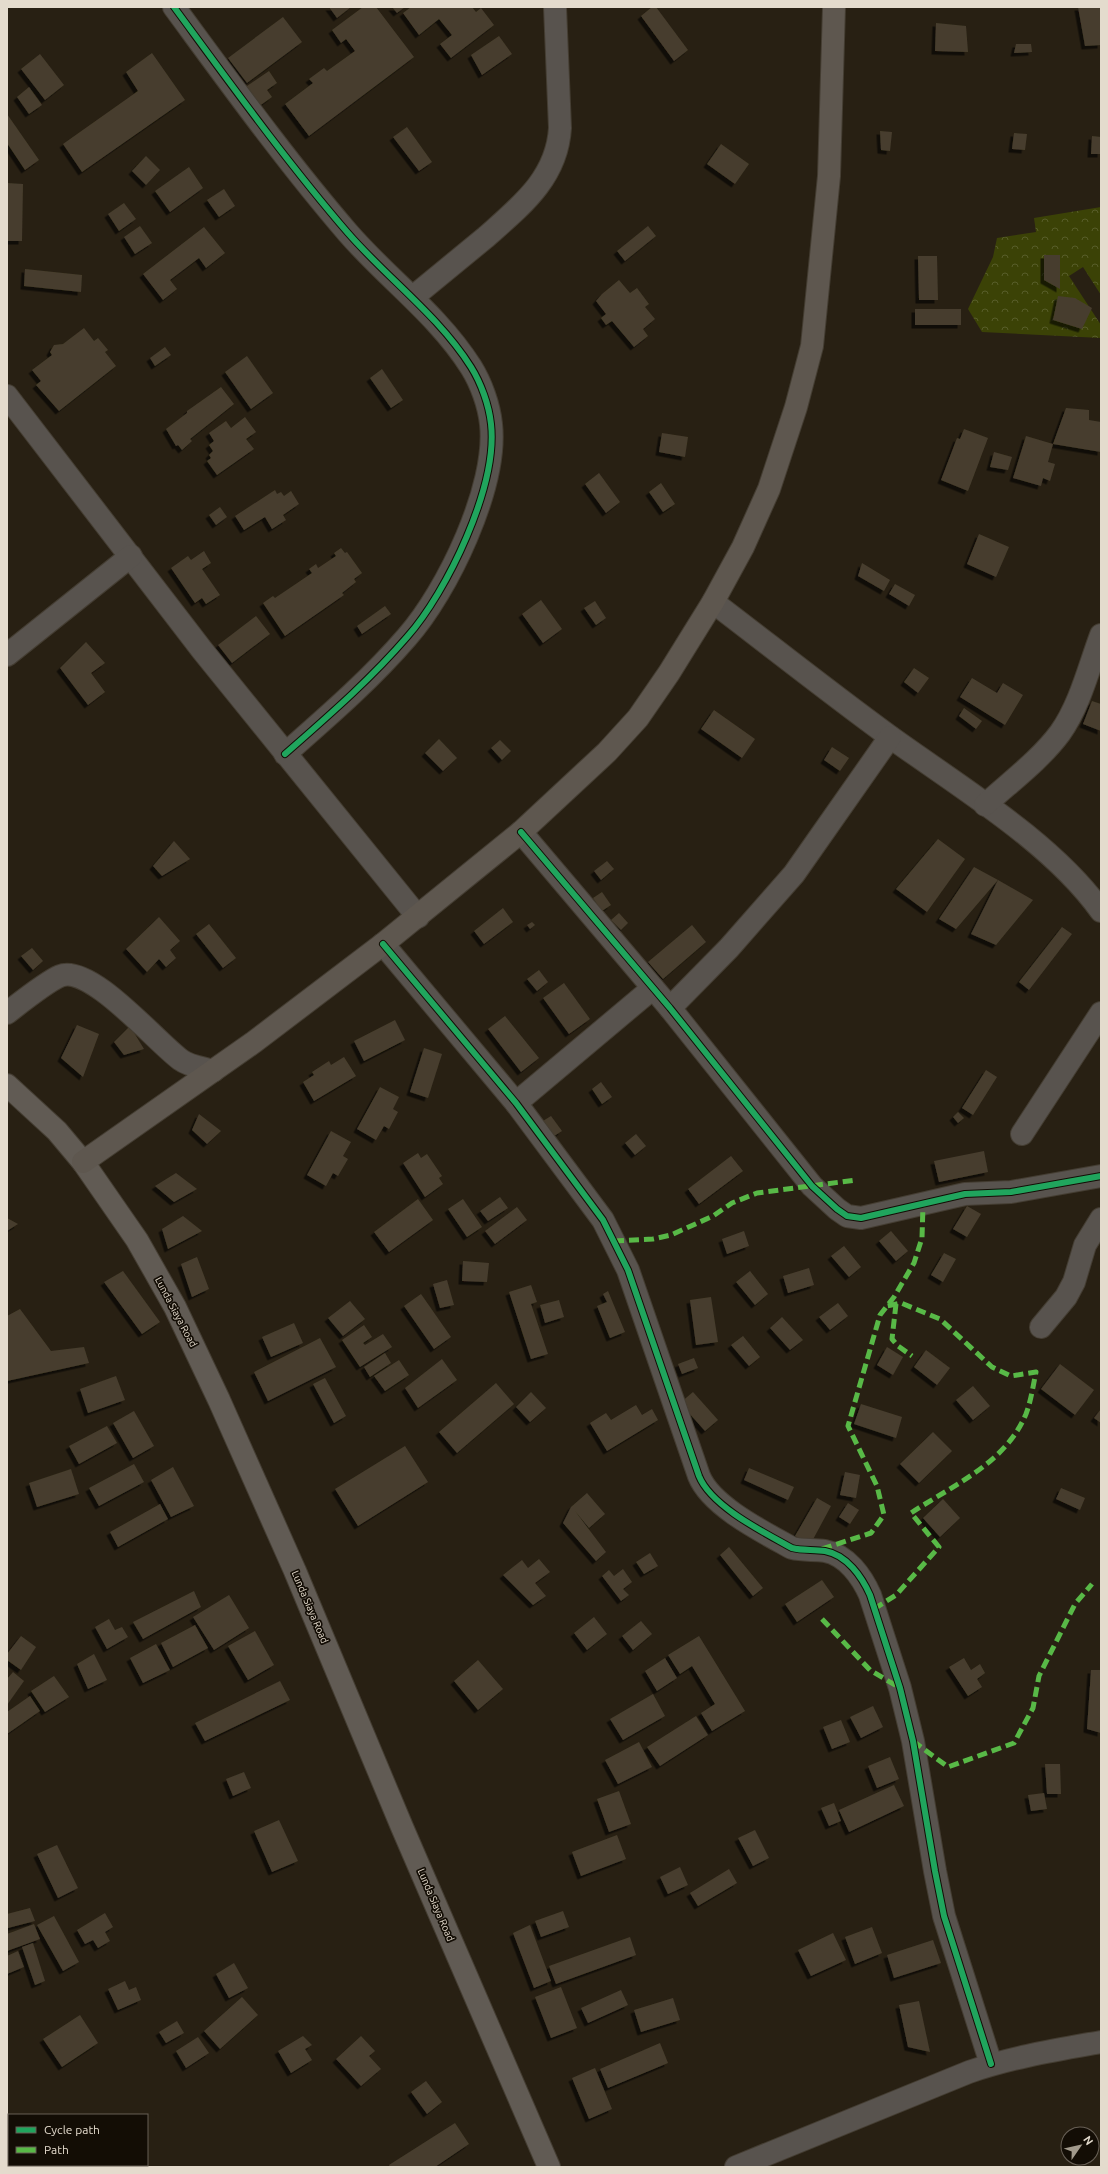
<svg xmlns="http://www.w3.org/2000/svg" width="1108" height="2174" viewBox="0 0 1108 2174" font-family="Ubuntu,sans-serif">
	<defs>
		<pattern id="forest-crowns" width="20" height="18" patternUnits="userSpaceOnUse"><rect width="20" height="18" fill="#3b4206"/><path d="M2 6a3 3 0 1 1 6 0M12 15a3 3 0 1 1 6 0" fill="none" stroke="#575d29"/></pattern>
		<filter id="shadow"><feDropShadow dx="-3.5" dy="3.5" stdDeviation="0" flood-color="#0009"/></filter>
	</defs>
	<rect width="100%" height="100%" fill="#282013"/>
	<polygon fill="url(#forest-crowns)" points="1101,207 1101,295 1083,267 1069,276 1101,325 1101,338 982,332 968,309 993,257 997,238 1036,232 1034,218"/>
	<g fill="#473e2d" filter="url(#shadow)">
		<polygon points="329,7 351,7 337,18"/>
		<polygon points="363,7 376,7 414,57 309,136 285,104 313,83 309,79 324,68 327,71 355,51 346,39 341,43 332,30"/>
		<polygon points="392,7 405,7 397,13"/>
		<polygon points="411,7 472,7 476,12 481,8 494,25 451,58 440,44 452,35 439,19 419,35 403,13"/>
		<polygon points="652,7 656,7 688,50 674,61 641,16"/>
		<polygon points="1078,7 1101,7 1101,45 1085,46"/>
		<polygon points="283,17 302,42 247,83 228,58"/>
		<polygon points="936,23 966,26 968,52 935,51"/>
		<polygon points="499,36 512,54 482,75 471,55"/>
		<polygon points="1016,44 1031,44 1032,52 1014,53"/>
		<polygon points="152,53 185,100 82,172 63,144 138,91 126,72"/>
		<polygon points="40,54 64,85 45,100 21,69"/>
		<polygon points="269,71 277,83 267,90 272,97 258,107 244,88"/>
		<polygon points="29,87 42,105 29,114 17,97"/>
		<polygon points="7,114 39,160 25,170 7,143"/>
		<polygon points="407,127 432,162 419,171 393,137"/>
		<polygon points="880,131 892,132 890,151 881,150"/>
		<polygon points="1014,133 1027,134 1025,150 1012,149"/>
		<polygon points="1092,136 1101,137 1101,154 1091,154"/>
		<polygon points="721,144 749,164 735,184 707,164"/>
		<polygon points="146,156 160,170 146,185 132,171"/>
		<polygon points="189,167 203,188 170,212 155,191"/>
		<polygon points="7,183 23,184 22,241 7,241"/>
		<polygon points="224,189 235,206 219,217 207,200"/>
		<polygon points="124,203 136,219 119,231 108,214"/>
		<polygon points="140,226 152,243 135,254 124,237"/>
		<polygon points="648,226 656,236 625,261 617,251"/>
		<polygon points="204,227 225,253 206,268 199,258 170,280 177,289 163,300 143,274"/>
		<polygon points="1044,255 1060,255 1060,289 1044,280"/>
		<polygon points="918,256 937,256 938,300 919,300"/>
		<polygon points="25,269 82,275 81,292 24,286"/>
		<polygon points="619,280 630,293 637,288 649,304 645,307 655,319 643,329 648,336 634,347 612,321 606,325 601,318 606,314 596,301 602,294"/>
		<polygon points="1058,296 1075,298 1092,308 1082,329 1053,320"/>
		<rect x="915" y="309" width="46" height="16"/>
		<polygon points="84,328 94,341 98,338 108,350 105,352 116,366 59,411 36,385 41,381 32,370 52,355 50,352 54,345 63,344"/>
		<polygon points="165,347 171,355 155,366 150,358"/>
		<polygon points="247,356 273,393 251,409 225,372"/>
		<polygon points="382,369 403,400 391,408 370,378"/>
		<polygon points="221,387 234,404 190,439 192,441 182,450 178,445 176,446 166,429 187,413 187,411"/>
		<polygon points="1066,408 1089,410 1089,420 1101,422 1101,452 1053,444"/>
		<polygon points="245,417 256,432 246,439 254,449 217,475 207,461 211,458 209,455 213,451 209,445 214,441 209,433 226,421 231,428"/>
		<polygon points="964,429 988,438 968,491 941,480 957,438 960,439"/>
		<polygon points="662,433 688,437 685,457 659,452"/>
		<polygon points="1026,436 1053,444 1048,462 1055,464 1050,481 1043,478 1041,486 1013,478"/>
		<polygon points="994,452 1012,457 1008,470 990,467"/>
		<polygon points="599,473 620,502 606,513 585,484"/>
		<polygon points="661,483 675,504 663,512 649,492"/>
		<polygon points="275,490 277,494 281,492 284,496 291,491 299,504 283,515 286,520 272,529 265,517 244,530 235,516"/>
		<polygon points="220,507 227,517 216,525 209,515"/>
		<polygon points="979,534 1009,547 996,577 967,564"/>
		<polygon points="341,548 345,553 347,552 362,573 354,579 356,582 342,593 344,595 285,636 263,603 273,596 275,598 312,573 309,569 316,564 318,568 336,556 334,553"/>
		<polygon points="204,551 211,563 202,569 220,595 206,604 202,598 195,603 171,568 188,556 191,560"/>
		<polygon points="862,563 890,580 884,591 858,576"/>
		<polygon points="895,584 915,595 909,606 889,594"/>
		<polygon points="541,600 562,629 543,643 522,614"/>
		<polygon points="595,601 606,618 596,625 584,608"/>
		<polygon points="385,606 391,614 362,634 357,626"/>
		<polygon points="256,616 270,634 232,663 218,645"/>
		<polygon points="86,642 105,663 91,673 105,692 88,705 60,668"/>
		<polygon points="914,668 929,678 918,693 904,682"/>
		<polygon points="972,678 997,693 1003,683 1023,695 1005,725 960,697"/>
		<polygon points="1092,701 1101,704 1101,731 1083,724"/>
		<polygon points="964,708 982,721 976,729 959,716"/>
		<polygon points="714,710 755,739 742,758 701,729"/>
		<polygon points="439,739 457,758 443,771 425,753"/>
		<polygon points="500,740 511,751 502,760 491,748"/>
		<polygon points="832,747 849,758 840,771 824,760"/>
		<polygon points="938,839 965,859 927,912 896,889"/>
		<polygon points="174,841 190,859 162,876 153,866"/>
		<polygon points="607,861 614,869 601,880 594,871"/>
		<polygon points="974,867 998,880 956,929 939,919"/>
		<polygon points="998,880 1033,900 996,945 971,934"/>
		<polygon points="602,892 611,905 602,911 593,898"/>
		<polygon points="503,908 513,922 484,944 474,931"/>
		<polygon points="619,913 628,923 621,930 611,920"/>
		<polygon points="159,917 180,941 170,950 176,958 166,967 159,959 147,972 126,949"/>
		<polygon points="532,922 535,925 530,929 527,925"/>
		<polygon points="209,924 236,958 223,968 196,934"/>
		<polygon points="692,925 706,942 663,979 648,962"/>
		<polygon points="1062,927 1072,934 1029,990 1019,982"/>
		<polygon points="32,948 43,961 33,970 21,956"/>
		<polygon points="539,970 548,982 537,991 527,979"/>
		<polygon points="564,983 590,1019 569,1034 543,998"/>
		<polygon points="505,1016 539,1058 521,1072 488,1029"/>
		<polygon points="395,1020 405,1040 364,1061 354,1041"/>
		<polygon points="77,1025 99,1034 83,1077 61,1058"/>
		<polygon points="130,1026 144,1049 124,1055 114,1042"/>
		<polygon points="424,1048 442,1054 428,1098 410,1092"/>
		<polygon points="344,1057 356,1076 314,1101 303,1082 314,1075 312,1072 329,1061 331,1065"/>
		<polygon points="986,1070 997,1077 973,1115 962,1108"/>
		<polygon points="601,1082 612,1097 602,1104 592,1089"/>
		<polygon points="380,1087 399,1097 393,1109 398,1112 389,1129 384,1126 376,1140 357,1129"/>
		<polygon points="958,1112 964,1118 958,1123 953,1117"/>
		<polygon points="199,1114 221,1131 207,1144 192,1130"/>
		<polygon points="551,1116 562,1131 548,1140 538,1124"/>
		<polygon points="331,1131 351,1142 343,1156 348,1159 338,1176 333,1173 326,1186 307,1175"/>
		<polygon points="636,1134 646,1146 635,1155 625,1143"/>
		<polygon points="984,1151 988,1172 939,1182 934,1161"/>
		<polygon points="418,1153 421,1158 427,1154 442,1176 439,1178 443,1184 425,1197 403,1163"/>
		<polygon points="731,1156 743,1171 699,1204 688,1189"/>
		<polygon points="176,1173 197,1189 174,1202 155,1186"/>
		<polygon points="500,1197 508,1208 488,1221 480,1211"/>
		<polygon points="418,1199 433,1220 389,1252 374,1232"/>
		<polygon points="463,1199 482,1227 467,1237 448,1209"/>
		<polygon points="967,1206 981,1214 967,1237 953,1229"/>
		<polygon points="517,1207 527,1220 495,1244 485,1231"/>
		<polygon points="183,1216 202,1231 168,1249 162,1229"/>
		<polygon points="7,1218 18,1224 7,1231"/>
		<polygon points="744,1231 749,1246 727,1254 722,1239"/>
		<polygon points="891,1231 908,1251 896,1261 879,1241"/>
		<polygon points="844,1246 861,1267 849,1277 831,1256"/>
		<polygon points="944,1253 956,1259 943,1282 931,1275"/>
		<polygon points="197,1257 209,1289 192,1297 181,1264"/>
		<polygon points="463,1261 489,1263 487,1282 462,1281"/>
		<polygon points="809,1268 814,1285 788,1293 783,1276"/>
		<polygon points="123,1271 160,1322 142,1334 104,1282"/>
		<polygon points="750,1271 768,1294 755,1305 736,1282"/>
		<polygon points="447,1280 454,1305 440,1308 433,1284"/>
		<polygon points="531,1285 537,1302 531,1304 548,1354 531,1359 509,1292"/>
		<polygon points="608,1291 625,1332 610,1338 597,1306 607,1302 603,1294"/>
		<polygon points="421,1294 451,1337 434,1349 404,1306"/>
		<polygon points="711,1297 718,1342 696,1345 690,1300"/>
		<polygon points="559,1300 564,1317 545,1323 540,1305"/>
		<polygon points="350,1301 365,1319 343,1336 328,1318"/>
		<polygon points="838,1303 848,1316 830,1330 819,1317"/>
		<polygon points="20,1309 51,1351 84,1347 89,1363 7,1381 7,1316"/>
		<polygon points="782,1317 803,1340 790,1350 770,1328"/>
		<polygon points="294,1323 303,1343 271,1357 262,1337"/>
		<polygon points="364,1325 372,1337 363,1343 365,1345 383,1334 392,1347 360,1367 342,1340"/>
		<polygon points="743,1336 760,1357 749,1366 731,1345"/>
		<polygon points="320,1338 336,1367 268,1401 254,1372"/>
		<polygon points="887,1347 903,1357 893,1375 877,1365"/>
		<polygon points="926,1350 950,1368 937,1385 914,1367"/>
		<polygon points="385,1353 391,1363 370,1377 364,1367"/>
		<polygon points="694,1358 698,1368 682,1374 678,1364"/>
		<polygon points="442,1359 457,1380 418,1408 405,1388"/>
		<polygon points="399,1360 409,1375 385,1391 374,1376"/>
		<polygon points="1060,1364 1094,1390 1075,1415 1041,1389"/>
		<polygon points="116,1376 125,1400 88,1413 80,1389"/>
		<polygon points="325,1378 346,1416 334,1423 313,1384"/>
		<polygon points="496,1383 514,1404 457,1453 439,1432"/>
		<polygon points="973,1386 990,1406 973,1420 956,1400"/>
		<polygon points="531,1392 546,1408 530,1422 516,1407"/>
		<polygon points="693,1392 718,1420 705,1431 680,1403"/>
		<polygon points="861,1404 902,1417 896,1438 854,1424"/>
		<polygon points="636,1405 642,1415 652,1409 658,1420 607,1451 590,1423 606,1413 611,1420"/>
		<polygon points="1101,1409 1101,1423 1094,1418"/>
		<polygon points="134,1411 154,1446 133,1458 113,1423"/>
		<polygon points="107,1426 117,1443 79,1464 69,1446"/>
		<polygon points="933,1432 952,1451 919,1483 900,1464"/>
		<polygon points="405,1446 428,1482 358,1526 335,1489"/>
		<polygon points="134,1464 144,1482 99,1506 89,1488"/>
		<polygon points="173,1467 194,1506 171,1517 151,1480"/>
		<polygon points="749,1468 794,1487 788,1500 744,1480"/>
		<polygon points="71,1469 79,1494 37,1507 29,1483"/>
		<polygon points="845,1472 860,1475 856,1498 840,1495"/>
		<polygon points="1061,1488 1085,1498 1080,1510 1056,1499"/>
		<polygon points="587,1493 605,1514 589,1528 575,1511 606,1552 596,1561 563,1523 571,1507"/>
		<polygon points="817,1498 831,1506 810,1545 795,1536"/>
		<polygon points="943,1499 960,1518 940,1537 923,1518"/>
		<polygon points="848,1503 859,1510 850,1524 839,1517"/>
		<polygon points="160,1504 168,1519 118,1547 110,1532"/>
		<polygon points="729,1547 763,1588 753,1596 720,1555"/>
		<polygon points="650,1553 658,1566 644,1574 636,1562"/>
		<polygon points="539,1559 550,1572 535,1583 546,1596 533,1605 503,1575 522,1560 528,1568"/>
		<polygon points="623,1569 632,1582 623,1589 629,1595 621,1601 602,1576 609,1570 614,1576"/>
		<polygon points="822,1580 834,1597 797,1622 785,1604"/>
		<polygon points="194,1591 201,1607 143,1639 133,1622"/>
		<polygon points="229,1595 249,1628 214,1650 193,1617"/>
		<polygon points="594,1617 607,1634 587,1650 574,1633"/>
		<polygon points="109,1619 115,1630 122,1627 128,1637 107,1649 95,1627"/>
		<polygon points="641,1621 652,1634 633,1650 622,1636"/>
		<polygon points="195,1625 208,1648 173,1667 161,1643"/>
		<polygon points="255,1631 274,1665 248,1680 228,1646"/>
		<polygon points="21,1636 36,1647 21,1670 7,1660 7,1654"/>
		<polygon points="699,1636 745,1711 712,1731 701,1713 715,1704 692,1666 680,1674 668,1655"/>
		<polygon points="156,1644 170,1670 143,1683 130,1658"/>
		<polygon points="94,1654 107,1680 88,1689 77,1664"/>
		<polygon points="665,1658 677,1678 657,1691 645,1671"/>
		<polygon points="964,1658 971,1670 980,1664 985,1673 977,1679 982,1687 968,1696 949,1667"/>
		<polygon points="478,1660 503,1689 478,1710 454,1681"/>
		<polygon points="1091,1670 1101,1670 1101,1733 1087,1729"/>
		<polygon points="13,1672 24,1681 7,1705 7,1679"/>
		<polygon points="54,1676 69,1697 45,1712 31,1691"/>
		<polygon points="280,1681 290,1700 205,1741 195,1723"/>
		<polygon points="653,1694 665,1716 623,1740 610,1719"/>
		<polygon points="30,1696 40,1711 7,1734 7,1712"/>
		<polygon points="873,1706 883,1727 861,1738 850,1717"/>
		<polygon points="696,1716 708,1735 660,1766 647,1747"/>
		<polygon points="841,1720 850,1742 832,1749 823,1727"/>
		<polygon points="639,1742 652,1767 618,1784 605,1760"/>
		<polygon points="890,1757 899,1779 877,1788 868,1766"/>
		<polygon points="1045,1764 1060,1764 1061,1794 1047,1794"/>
		<polygon points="244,1772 251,1788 233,1796 226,1779"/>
		<polygon points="894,1785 904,1806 849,1832 839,1810"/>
		<polygon points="619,1791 631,1824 609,1832 597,1799"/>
		<polygon points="1044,1793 1047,1809 1031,1811 1028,1795"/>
		<polygon points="834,1803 841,1821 829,1826 821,1808"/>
		<polygon points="279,1820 298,1861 272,1872 254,1831"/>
		<polygon points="755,1830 769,1858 753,1866 738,1838"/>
		<polygon points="617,1835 626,1859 581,1876 572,1852"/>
		<polygon points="57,1845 78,1888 58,1898 37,1854"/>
		<polygon points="680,1867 688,1885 668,1894 660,1877"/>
		<polygon points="729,1869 737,1883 698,1906 690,1893"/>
		<polygon points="30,1908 35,1921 8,1928 7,1914"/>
		<polygon points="563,1911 569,1927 541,1937 535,1921"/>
		<polygon points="105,1913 113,1927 105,1932 110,1941 98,1948 93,1940 85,1944 77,1930"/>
		<polygon points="54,1916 79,1962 63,1971 37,1925"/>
		<polygon points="34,1924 40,1939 7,1951 7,1934"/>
		<polygon points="530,1925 551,1981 534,1988 513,1933"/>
		<polygon points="872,1927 882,1953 855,1964 845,1937"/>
		<polygon points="833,1933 846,1960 811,1976 798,1950"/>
		<polygon points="630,1937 636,1955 556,1984 549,1966"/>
		<polygon points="933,1940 941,1963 894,1978 887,1955"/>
		<polygon points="33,1943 45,1981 35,1985 22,1947"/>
		<polygon points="18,1951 24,1967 7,1974 7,1956"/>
		<polygon points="234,1963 248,1988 229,1998 216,1974"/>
		<polygon points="125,1981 129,1990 136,1987 141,2000 118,2010 108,1989"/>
		<polygon points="561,1987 577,2028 551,2038 535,1997"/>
		<polygon points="621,1990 628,2005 588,2023 581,2008"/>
		<polygon points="242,1997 258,2015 220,2049 204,2031"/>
		<polygon points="673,1998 680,2020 641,2032 634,2010"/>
		<polygon points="919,2001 930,2052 908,2047 899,2005"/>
		<polygon points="80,2015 98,2043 62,2067 43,2039"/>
		<polygon points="177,2021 184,2033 166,2043 159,2032"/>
		<polygon points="303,2036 312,2045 305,2049 312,2060 291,2073 278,2051"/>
		<polygon points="361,2036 375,2051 369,2056 381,2069 361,2086 336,2059"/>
		<polygon points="198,2037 209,2053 186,2068 176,2051"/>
		<polygon points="660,2043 668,2063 608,2088 600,2069"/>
		<polygon points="595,2068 612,2109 589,2119 572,2078"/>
		<polygon points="426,2081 442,2102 427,2114 411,2092"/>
		<polygon points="455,2123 469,2144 435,2167 390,2167 389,2165"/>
	</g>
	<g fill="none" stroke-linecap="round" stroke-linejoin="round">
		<g stroke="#443d32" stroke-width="24">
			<g id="minor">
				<path d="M174 7C230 83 286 161 348 233 388 279 438 315 471 367 481 383 489 405 491 424 498 486 447 592 407 637 370 680 327 717 285 754"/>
				<path d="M413 297C437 277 462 257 486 237 521 206 557 178 560 128L555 7"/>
				<polyline points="7,396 202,650 418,917"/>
				<path d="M713 602C772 647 830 693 889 736 958 786 1052 842 1101 911"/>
				<polyline points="7,655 131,556"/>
				<path d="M985 805C1010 782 1040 760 1060 733 1080 705 1089 667 1101 635"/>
				<polyline points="521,832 670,1008 812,1186 837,1209 847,1216 861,1218 965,1194 1011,1192 1101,1176"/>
				<path d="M383 944 516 1103 603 1220 628 1270 699 1476C711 1506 763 1532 792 1548 803 1551 814 1549 825 1551 847 1555 862 1577 870 1595L900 1688 913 1741 935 1871 944 1916 991 2064"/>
				<polyline points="670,1008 729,948 794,874 890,737"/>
				<path d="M7 1013C20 1003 46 982 60 976 90 963 157 1043 181 1060 189 1066 203 1068 213 1071"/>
				<polyline points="516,1103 653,988"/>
				<polyline points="1022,1134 1101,1013"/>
				<polyline points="1041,1327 1066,1297 1074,1282 1085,1245 1101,1219"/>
				<path d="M736 2167 969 2072C1012 2057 1056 2050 1101 2042"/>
			</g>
		</g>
		<g stroke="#443d32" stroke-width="24">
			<polyline id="major" points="7,1085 57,1131 83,1162 137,1240 175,1307 219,1400 295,1571 402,1827 549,2167"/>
		</g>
		<g stroke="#443d32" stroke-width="24">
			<polyline id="highway" points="83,1162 254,1042 383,944 521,832 607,752 638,718 669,673 713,602 743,547 769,489 796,407 812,346 829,176 834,7"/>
		</g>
		<use href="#minor" stroke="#58534e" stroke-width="22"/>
		<use href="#major" stroke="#615b54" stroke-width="22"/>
		<use href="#highway" stroke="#5e574f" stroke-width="22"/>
		<g stroke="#58b947" stroke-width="5" stroke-dasharray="10 5" stroke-linecap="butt">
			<polyline points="614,1241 653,1239 671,1235 713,1216 732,1203 757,1193 856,1180"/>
			<polyline points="896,1304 892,1339 898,1346 912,1356"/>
			<polyline points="822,1549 871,1533 884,1515 877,1486 848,1426 880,1315 894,1297 914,1263 922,1238 923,1205"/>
			<path d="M874 1609 896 1595 939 1547 911 1513C953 1485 1005 1464 1026 1414 1031 1401 1033 1386 1036 1372L1011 1376 992 1367 940 1319 901 1303 887 1306"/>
			<polyline points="822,1619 870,1670 900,1688"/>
			<polyline points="913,1741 948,1767 1014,1743 1033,1708 1039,1676 1075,1604 1092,1584"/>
		</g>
		<g stroke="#130d05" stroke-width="8">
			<g id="cycleway">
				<path d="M174 7C230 83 286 161 348 233 388 279 438 315 471 367 481 383 489 405 491 424 498 486 447 592 407 637 370 680 327 717 285 754"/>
				<polyline points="521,832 670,1008 812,1186 837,1209 847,1216 861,1218 965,1194 1011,1192 1101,1176"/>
				<path d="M383 944 516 1103 603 1220 628 1270 699 1476C711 1506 763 1532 792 1548 803 1551 814 1549 825 1551 847 1555 862 1577 870 1595L900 1688 913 1741 935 1871 944 1916 991 2064"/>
			</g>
		</g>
		<use href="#cycleway" stroke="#20a55d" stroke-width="6"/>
	</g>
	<g text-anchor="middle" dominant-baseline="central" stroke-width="3.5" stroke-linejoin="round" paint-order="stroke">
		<g font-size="10" fill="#e4dbcd" stroke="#130d05">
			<text transform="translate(176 1312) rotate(62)">Lunda Siaya Road</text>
			<text transform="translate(310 1607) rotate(67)">Lunda Siaya Road</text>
			<text transform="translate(436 1905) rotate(67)">Lunda Siaya Road</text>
		</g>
	</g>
	<rect width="1108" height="2174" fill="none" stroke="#e4dbcd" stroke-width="16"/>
	<rect x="8" y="2114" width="140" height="52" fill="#130d05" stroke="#675f55"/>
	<rect x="16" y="2127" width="20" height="6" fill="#20a55d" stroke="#675f55"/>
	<text x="44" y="2134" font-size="12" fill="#e4dbcd">Cycle path</text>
	<rect x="16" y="2147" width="20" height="6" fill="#58b947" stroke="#675f55"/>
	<text x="44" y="2154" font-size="12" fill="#e4dbcd">Path</text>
	<g transform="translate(1080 2146) rotate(56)"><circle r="19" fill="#130d05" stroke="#675f55"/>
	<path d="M0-3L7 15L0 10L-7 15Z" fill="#a29a8c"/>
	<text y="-6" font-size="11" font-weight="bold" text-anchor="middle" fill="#e4dbcd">N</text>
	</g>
</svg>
